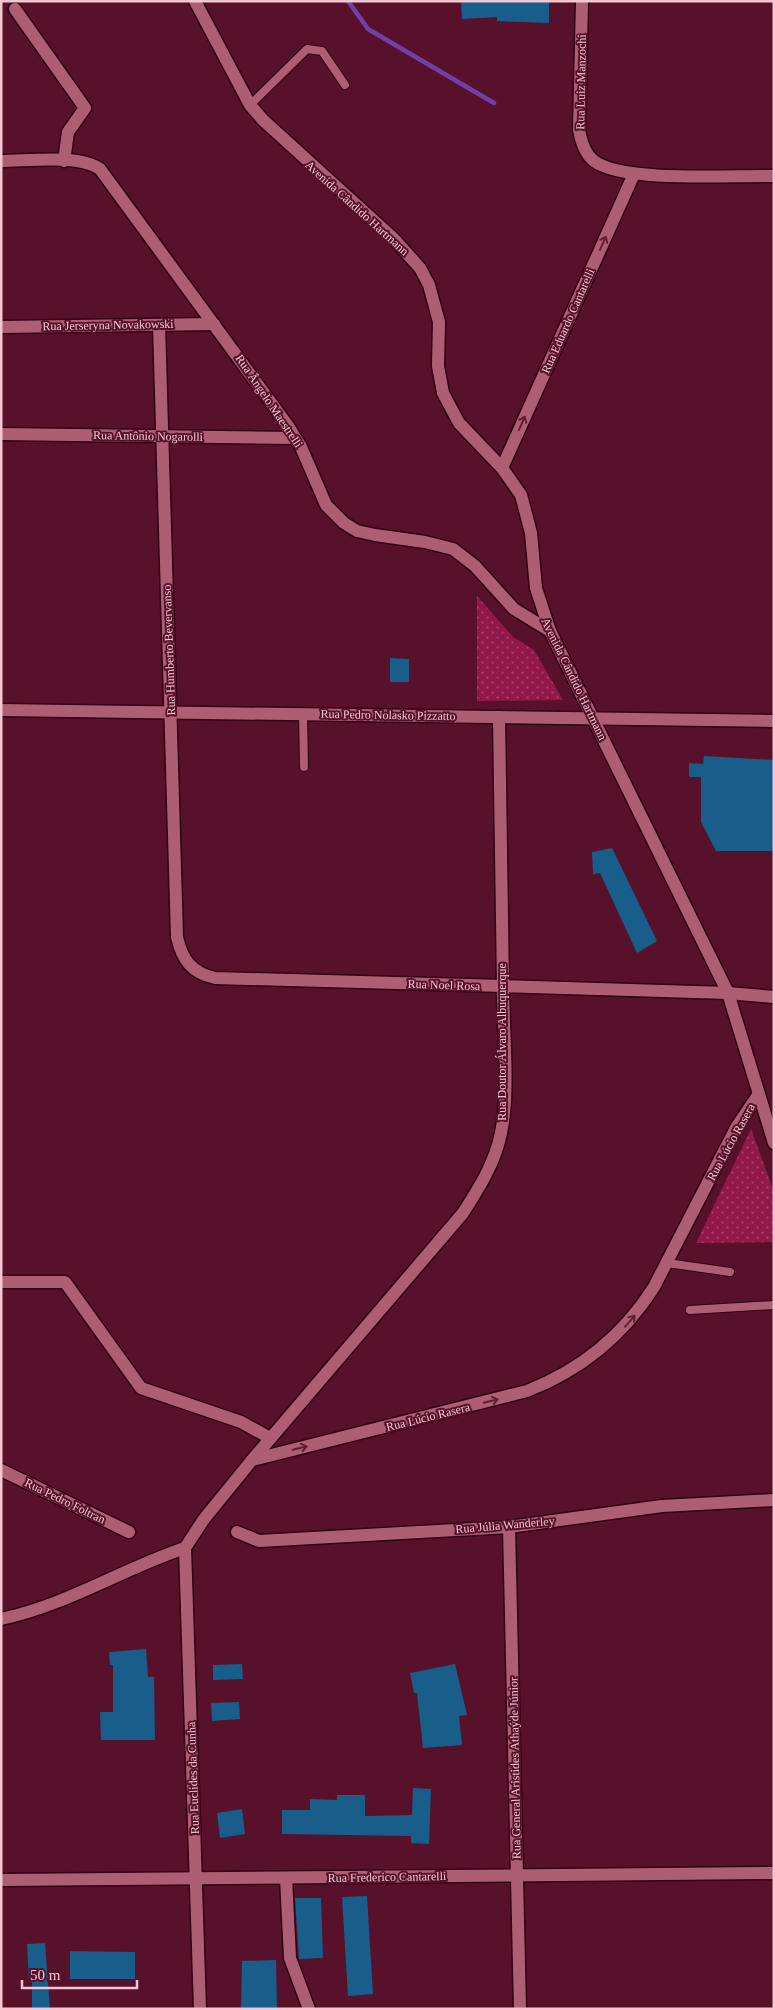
<svg xmlns="http://www.w3.org/2000/svg" width="775" height="2010" viewBox="0 0 775 2010" font-family="Georgia,serif">
	<defs>
		<pattern id="park-dots" width="8" height="8" patternUnits="userSpaceOnUse" patternTransform="scale(1.25)"><rect width="8" height="8" fill="#93184a"/><path d="M2 2h.1M6 6h.1" fill="none" stroke="#a8436b" stroke-width="1.8" stroke-linecap="round"/></pattern>
	</defs>
	<rect width="100%" height="100%" fill="#57112b"/>
	<g fill="url(#park-dots)">
		<polygon points="477,596 513,637 534,650 563,700 477,701"/>
		<polygon points="751,1129 774,1192 774,1242 696,1243"/>
	</g>
	<g fill="none" stroke-linecap="round" stroke-linejoin="round">
		<polyline stroke="#723ea8" stroke-width="4.5" points="348,1 368,29 494,103"/>
	</g>
	<g fill="#195d8b">
		<polygon points="461,1 549,1 549,23 497,21 497,17 462,19"/>
		<polygon points="390,658 409,659 409,682 390,682"/>
		<polygon points="704,756 774,760 774,851 716,851 701,822 701,777 689,777 689,763 703,764"/>
		<polygon points="612,848 657,941 637,953 600,873 593,874 592,852"/>
		<polygon points="146,1649 148,1677 154,1677 155,1740 101,1740 100,1712 113,1712 113,1665 110,1665 109,1652"/>
		<polygon points="242,1664 243,1679 213,1680 213,1665"/>
		<polygon points="455,1664 467,1715 459,1716 462,1745 423,1748 417,1693 414,1693 410,1673"/>
		<polygon points="239,1702 240,1719 212,1721 211,1703"/>
		<polygon points="413,1788 431,1789 429,1844 411,1843 411,1836 282,1834 282,1810 310,1810 310,1799 337,1800 337,1795 365,1795 365,1816 412,1815"/>
		<polygon points="242,1809 245,1834 220,1838 217,1813"/>
		<polygon points="367,1896 373,1994 348,1996 342,1897"/>
		<polygon points="295,1898 321,1898 323,1958 299,1959"/>
		<polygon points="45,1943 50,2009 32,2009 32,1982 29,1982 27,1944"/>
		<polygon points="70,1951 135,1952 135,1979 70,1979"/>
		<polygon points="276,1960 277,2009 241,2009 242,1961"/>
	</g>
	<g fill="none" stroke-linecap="round" stroke-linejoin="round">
		<g stroke="#340114" stroke-width="10">
			<g id="lane">
				<polyline points="250,105 307,49 322,51 345,85"/>
				<polyline points="303,714 304,767"/>
				<polyline points="667,1263 730,1272"/>
				<polyline points="690,1310 774,1305"/>
			</g>
		</g>
		<g stroke="#340114" stroke-width="15">
			<g id="street">
				<path d="M582 1 579 130C581 141 585 154 594 161 623 183 734 175 774 176"/>
				<polyline points="15,9 85,108 68,132 64,161"/>
				<path d="M1 161C28 161 79 154 100 169L288 426 301 447 326 505 344 523 357 531 375 535 425 542 453 549 475 566 514 609 550 631"/>
				<path d="M159 325 177 937C182 960 192 973 215 978L503 986 499 717"/>
				<polyline points="1,327 214,324"/>
				<polyline points="1,434 295,438"/>
				<polyline points="502,468 634,174"/>
				<polyline points="1,710 774,721"/>
				<polyline points="4,1282 65,1282 141,1388 241,1422 270,1438"/>
				<path d="M252 1460 527 1391C581 1370 623 1336 654 1287L737 1126 758 1095"/>
				<polyline points="1,1470 129,1532"/>
				<polyline points="509,1527 520,2009"/>
				<polyline points="237,1532 259,1541 509,1527 662,1506 774,1500"/>
				<path d="M1 1619C67 1605 122 1569 185 1548"/>
				<polyline points="286,1878 290,1958 309,2009"/>
				<polyline points="1,1880 774,1873"/>
			</g>
		</g>
		<g stroke="#340114" stroke-width="15">
			<g id="secondary">
				<polyline points="195,1 250,105 263,120 394,239 420,268 429,285 439,322 438,366 443,393 459,423 502,468 521,495 531,533 536,588 550,631 728,993 774,1143"/>
				<path d="M200 2009 185 1548 204 1519 252 1460 463 1213C479 1188 495 1163 501 1133 510 1090 503 1031 503 986L728 993 774 997"/>
			</g>
		</g>
		<use href="#lane" stroke="#ac5f74" stroke-width="8"/>
		<use href="#street" stroke="#ac5f74" stroke-width="12"/>
		<use href="#secondary" stroke="#ac5f74" stroke-width="12"/>
	</g>
	<defs><path id="oneway-shaft" d="M-6 0H5M1.5-3L5.5 0L1.5 3" fill="none" stroke-width="1.6" stroke-linecap="round" stroke-linejoin="round" transform="scale(1.25)"/></defs>
	<g stroke="#641d36">
		<use href="#oneway-shaft" transform="translate(603 243) rotate(-66)"/>
		<use href="#oneway-shaft" transform="translate(522 423) rotate(-66)"/>
		<use href="#oneway-shaft" transform="translate(630 1321) rotate(-49)"/>
		<use href="#oneway-shaft" transform="translate(491 1401) rotate(-14)"/>
		<use href="#oneway-shaft" transform="translate(300 1448) rotate(-14)"/>
	</g>
	<g text-anchor="middle" dominant-baseline="central" stroke-width="4" stroke-linejoin="round" paint-order="stroke">
		<g font-size="12" fill="#f3c7d1" stroke="#57112b">
			<text transform="translate(581 82) rotate(-89)">Rua Luiz Manzochi</text>
			<text transform="translate(357 208) rotate(42)">Avenida Cândido Hartmann</text>
			<text transform="translate(568 321) rotate(-66)">Rua Eduardo Cantarelli</text>
			<text transform="translate(108 325) rotate(-1)">Rua Jerseryna Novakowski</text>
			<text transform="translate(269 401) rotate(56)">Rua Ângelo Maestrelli</text>
			<text transform="translate(148 436) rotate(1)">Rua Antônio Nogarolli</text>
			<text transform="translate(169 650) rotate(-92)">Rua Humberto Bevervanso</text>
			<text transform="translate(574 679) rotate(64)">Avenida Cândido Hartmann</text>
			<text transform="translate(388 715) rotate(1)">Rua Pedro Nolasko Pizzatto</text>
			<text transform="translate(444 985) rotate(2)">Rua Noel Rosa</text>
			<text transform="translate(502 1042) rotate(-90)">Rua Doutor Álvaro Albuquerque</text>
			<text transform="translate(731 1142) rotate(-61)">Rua Lúcio Rasera</text>
			<text transform="translate(428 1417) rotate(-14)">Rua Lúcio Rasera</text>
			<text transform="translate(65 1501) rotate(26)">Rua Pedro Foltran</text>
			<text transform="translate(505 1525) rotate(-5)">Rua Júlia Wanderley</text>
			<text transform="translate(515 1768) rotate(-91)">Rua General Aristides Athaýde Júnior</text>
			<text transform="translate(193 1778) rotate(-92)">Rua Euclides da Cunha</text>
			<text transform="translate(387 1877) rotate(-1)">Rua Frederico Cantarelli</text>
		</g>
	</g>
	<rect width="775" height="2010" fill="none" stroke="#f3c7d1" stroke-width="5"/>
	<path d="M22 1980v8h115v-8" fill="none" stroke="#f3c7d1" stroke-width="2.5"/>
	<text x="30" y="1980" font-size="15" fill="#f3c7d1" stroke="#57112b" stroke-width="4" paint-order="stroke">50 m</text>
</svg>
